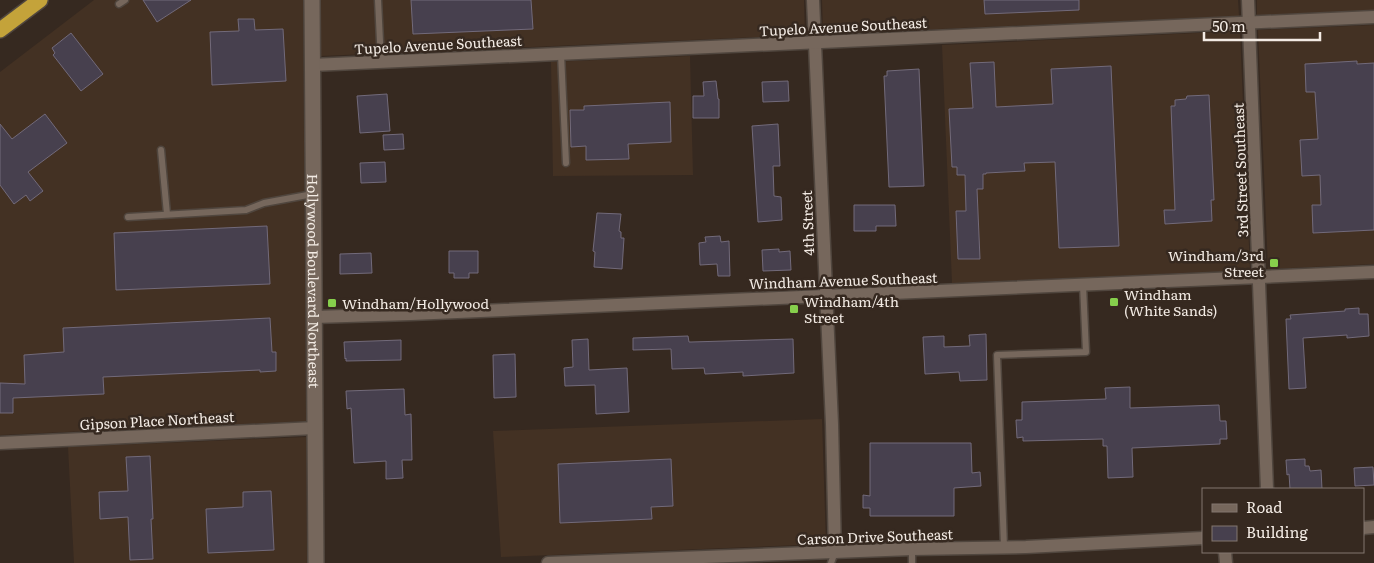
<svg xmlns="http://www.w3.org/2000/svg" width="1374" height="563" viewBox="0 0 1374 563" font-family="Literata,serif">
	<rect width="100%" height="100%" fill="#362920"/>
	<g fill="#433123">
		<polygon points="94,0 303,0 306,421 0,435 0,72"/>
		<polygon points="320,0 804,0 805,35 321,56"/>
		<polygon points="822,0 1238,0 1239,16 823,34"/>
		<polygon points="1257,0 1374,0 1374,10 1257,15"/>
		<polygon points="1374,25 1374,264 1268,269 1258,30"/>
		<polygon points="1240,31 1250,270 952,283 942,45"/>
		<polygon points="690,56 693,175 553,176 551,62"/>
		<polygon points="822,419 826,544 501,557 493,431"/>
		<polygon points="306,437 307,563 74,563 68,447"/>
	</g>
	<g fill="#47404e" stroke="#726a7a">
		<polygon points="143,0 191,0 157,22"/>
		<polygon points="411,0 531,0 533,29 413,34"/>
		<polygon points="984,0 1079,0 1079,10 985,14"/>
		<polygon points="238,19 254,19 255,30 283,29 286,81 212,85 210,32 239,31"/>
		<polygon points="71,33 103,74 81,91 53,55 55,53 52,48"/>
		<polygon points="1357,61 1357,64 1374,63 1374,230 1313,233 1312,205 1321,205 1320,175 1302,176 1300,140 1318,139 1315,92 1306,92 1305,64"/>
		<polygon points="994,62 996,107 1053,104 1051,69 1111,66 1119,246 1059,248 1055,162 1024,163 1025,171 986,173 986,174 983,174 983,189 977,189 980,259 958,259 956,211 966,211 965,175 957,175 957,167 952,167 949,109 973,108 970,63"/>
		<polygon points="919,69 924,186 889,187 884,76 887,76 887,71"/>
		<polygon points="716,81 718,99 719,99 719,118 693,118 693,96 704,96 703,82"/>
		<polygon points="788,81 789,101 763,102 762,82"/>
		<polygon points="387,94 390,131 360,133 357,96"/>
		<polygon points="1209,95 1214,200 1211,200 1212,221 1165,224 1164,210 1175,210 1171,106 1175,106 1175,100 1186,99 1187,96"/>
		<polygon points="670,102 671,142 628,144 629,159 586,160 586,146 571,147 570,110 584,110 584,106"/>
		<polygon points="45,114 67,143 28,172 43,191 30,201 26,195 14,204 0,185 0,124 12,139"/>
		<polygon points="778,124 780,166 773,166 774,196 781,197 782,220 758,222 752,126"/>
		<polygon points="403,134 404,149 384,150 383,135"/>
		<polygon points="385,162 386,182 361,183 360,163"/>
		<polygon points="854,205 895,205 896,226 876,226 876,231 854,231"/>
		<polygon points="597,213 621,214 619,231 621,232 621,238 624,238 622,269 594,267 595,252 593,251"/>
		<polygon points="267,226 270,284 116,290 114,233"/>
		<polygon points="720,236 721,242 729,241 730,276 718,276 717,264 700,265 699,243 706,242 705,237"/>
		<polygon points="779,249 779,252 790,251 791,270 763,271 762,250"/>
		<polygon points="449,251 478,251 478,273 469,273 469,278 454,278 454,273 449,273"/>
		<polygon points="371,253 372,273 340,274 340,254"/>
		<polygon points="1359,308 1359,314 1368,314 1369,336 1347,338 1347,335 1303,338 1306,388 1289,389 1286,319 1291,319 1290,315 1345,311 1345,309"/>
		<polygon points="270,318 272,352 276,352 276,371 260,372 260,370 103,377 104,394 13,398 13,413 0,413 0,383 25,384 24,355 64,352 63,328"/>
		<polygon points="986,334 987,380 960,381 959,372 925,374 923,337 944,336 944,347 970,346 969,335"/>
		<polygon points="688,336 689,342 691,342 793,339 794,373 743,376 743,372 705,374 704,368 672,369 671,349 633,350 633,338"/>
		<polygon points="588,339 589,370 627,368 629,412 596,414 595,385 565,386 564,368 573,367 572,340"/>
		<polygon points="401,340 401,360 346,361 346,358 345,359 344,342"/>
		<polygon points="515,354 516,397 494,398 493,355"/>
		<polygon points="1130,387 1130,408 1219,405 1220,421 1226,421 1227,439 1220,439 1220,444 1132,448 1133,477 1108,478 1107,446 1103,446 1103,439 1023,441 1023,437 1017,438 1016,420 1022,420 1022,402 1106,399 1105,388"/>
		<polygon points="404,389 405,415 411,414 412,460 402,460 403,478 386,479 386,461 354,463 351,408 347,409 346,391"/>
		<polygon points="870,443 971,443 972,473 980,472 981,486 954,488 954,516 870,516 870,508 863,508 863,495 870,496"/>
		<polygon points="150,456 153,519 151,519 153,559 130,560 128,517 100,519 99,492 128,491 126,457"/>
		<polygon points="671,459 673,506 651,507 652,519 560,523 558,464"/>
		<polygon points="1305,459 1305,466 1309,466 1310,471 1321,470 1322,489 1290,489 1289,474 1287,475 1286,460"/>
		<polygon points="1373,467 1374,485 1355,486 1354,468"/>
		<polygon points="271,491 274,550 208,553 206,509 243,507 243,492"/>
	</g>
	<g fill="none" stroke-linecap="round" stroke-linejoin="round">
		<g stroke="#50463e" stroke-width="9">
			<g id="lane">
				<polyline points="378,0 381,62"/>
				<polyline points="119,4 125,0"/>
				<polyline points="561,54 566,163"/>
				<polyline points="161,150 167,214"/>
				<polyline points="128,217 246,210 264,203 313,194"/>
				<polyline points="1004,547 997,355 1086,352 1083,285"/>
				<polyline points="912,549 912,563"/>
				<polyline points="831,563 835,552"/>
			</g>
		</g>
		<g stroke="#50463e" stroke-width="15">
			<g id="street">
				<polyline points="813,0 832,424 835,552"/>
				<polyline points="1248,0 1267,489"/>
				<polyline points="312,65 1374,17"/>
				<polyline points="314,317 411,314 1374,272"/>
				<polyline points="0,443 315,428"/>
				<polyline points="1363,528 1374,527"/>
				<polyline points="1225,552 1226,563"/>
				<polyline points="548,563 912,549 1026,547 1203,538"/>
			</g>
		</g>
		<g stroke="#50463e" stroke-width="18">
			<g id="secondary">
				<path id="s1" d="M312 0 316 563"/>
			</g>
		</g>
		<g stroke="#50463e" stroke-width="18">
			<polyline id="highway" points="0,30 40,0"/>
		</g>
		<use href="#lane" stroke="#76675c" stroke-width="6"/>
		<use href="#street" stroke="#76675c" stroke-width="12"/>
		<use href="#secondary" stroke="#76675c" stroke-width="15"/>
		<use href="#highway" stroke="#c4a33a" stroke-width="15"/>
	</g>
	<g fill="#86cf4c" stroke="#362920" stroke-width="2">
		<rect x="1269" y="258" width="10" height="10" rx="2.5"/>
		<rect x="1109" y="297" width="10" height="10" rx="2.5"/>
		<rect x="327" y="298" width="10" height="10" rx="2.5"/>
		<rect x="789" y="304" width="10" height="10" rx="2.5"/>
	</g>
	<g text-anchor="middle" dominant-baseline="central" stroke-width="5" stroke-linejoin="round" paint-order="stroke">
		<g font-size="14" fill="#f3ebe4" stroke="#362920">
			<text transform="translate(843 26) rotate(-3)">Tupelo Avenue Southeast</text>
			<text transform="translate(438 44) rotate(-3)">Tupelo Avenue Southeast</text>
			<text transform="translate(1240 170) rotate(-92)">3rd Street Southeast</text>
			<text transform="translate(807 223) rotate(-92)">4th Street</text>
			<text transform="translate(843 280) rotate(-2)">Windham Avenue Southeast</text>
			<text stroke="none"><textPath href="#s1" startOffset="281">Hollywood Boulevard Northeast</textPath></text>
			<text transform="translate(157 420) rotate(-3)">Gipson Place Northeast</text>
			<text transform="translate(875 536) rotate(-2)">Carson Drive Southeast</text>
		</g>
		<g font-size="14" fill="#f3ebe4" stroke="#362920" text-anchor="start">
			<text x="1264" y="255" text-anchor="end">Windham/3rd<tspan x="1264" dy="16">Street</tspan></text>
			<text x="1124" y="294">Windham<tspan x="1124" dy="16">(White Sands)</tspan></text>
			<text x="804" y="301">Windham/4th<tspan x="804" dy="16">Street</tspan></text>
			<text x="342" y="303">Windham/Hollywood</text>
		</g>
	</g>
	<rect x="1202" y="488" width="162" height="65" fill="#362920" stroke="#82776e"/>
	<rect x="1212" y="504" width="25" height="8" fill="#76675c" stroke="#82776e"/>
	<text x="1246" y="513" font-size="15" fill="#f3ebe4">Road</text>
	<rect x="1212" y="526" width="25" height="15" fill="#47404e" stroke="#82776e"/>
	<text x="1246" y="538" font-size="15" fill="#f3ebe4">Building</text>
	<path d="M1204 32v8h116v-8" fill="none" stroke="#f3ebe4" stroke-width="2.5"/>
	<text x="1212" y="32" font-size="15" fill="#f3ebe4" stroke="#362920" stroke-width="4" paint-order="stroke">50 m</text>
</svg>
